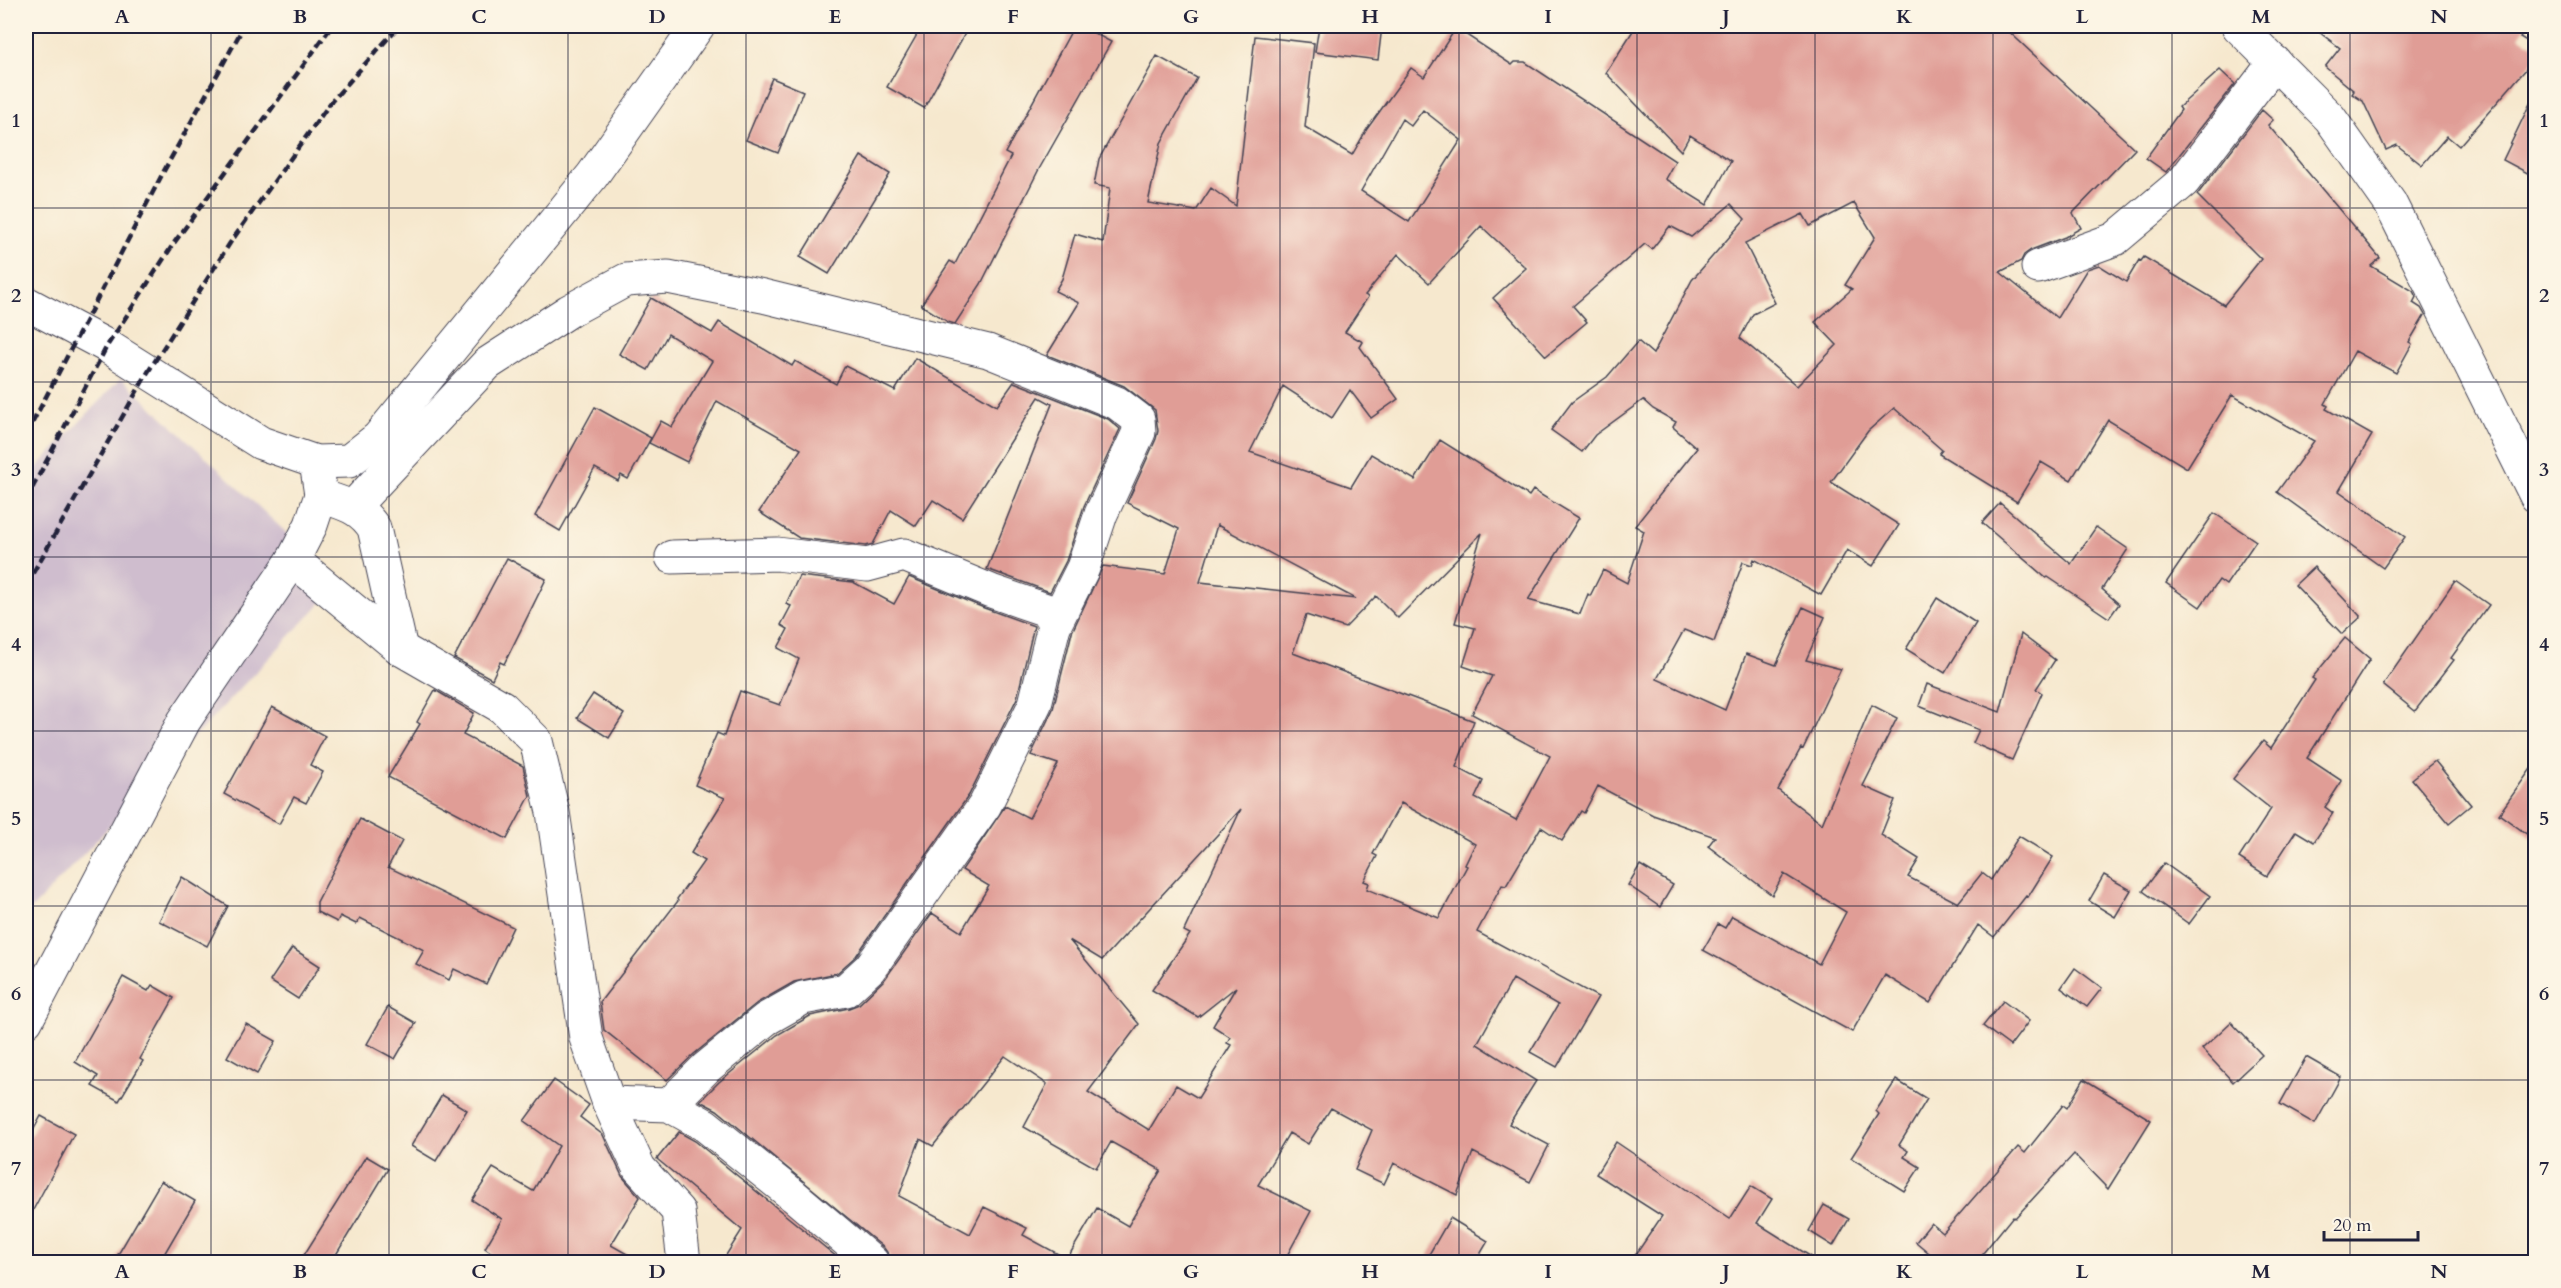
<svg xmlns="http://www.w3.org/2000/svg" width="2561" height="1288" viewBox="0 0 2561 1288" font-family="Cardo,serif">
	<rect width="100%" height="100%" fill="#fcf5e5"/>
	<filter id="ink" filterUnits="userSpaceOnUse"><feTurbulence type="fractalNoise" baseFrequency=".0167" numOctaves="2"/><feDisplacementMap in="SourceGraphic" scale="12" xChannelSelector="R" yChannelSelector="G"/><feConvolveMatrix kernelMatrix="1 2 1 2 8 2 1 2 1" color-interpolation-filters="sRGB"/></filter>
	<filter id="wash" filterUnits="userSpaceOnUse"><feTurbulence type="fractalNoise" baseFrequency=".008" numOctaves="4" result="noise"/><feDisplacementMap in="SourceGraphic" scale="24" xChannelSelector="R" yChannelSelector="G"/><feGaussianBlur stdDeviation="1.35" result="paint"/><feColorMatrix in="noise" values="0 0 0 0 0 0 0 0 0 0 0 0 0 0 0 0 0 1.4 0 .05"/><feComposite in="paint" operator="in"/></filter>
	<g filter="url(#wash)">
		<rect width="100%" height="100%" fill="#f6e8ce"/>
		<polygon fill="#cfbdce" points="121,378 340,583 26,915 26,479"/>
		<g id="blocks">
			<g fill="#e09d96" fill-rule="evenodd">
				<polygon points="922,26 969,26 924,108 887,87"/>
				<polygon points="1074,26 1081,26 1111,42 1038,171 981,284 955,324 948,322 921,305 950,261 955,264 1011,156 1005,153"/>
				<polygon points="1319,26 1382,26 1378,60 1315,52"/>
				<path d="M1636 26H2003L2135 149 2073 213 2081 228 2065 237 2031 250 2024 255 2021 261 2000 272 2057 318 2087 269 2099 265 2126 282 2139 260 2141 261 2144 257 2224 305 2261 259 2197 195 2262 110 2273 120 2268 125 2380 258 2371 266 2413 291 2416 297 2413 303 2421 308 2425 315 2409 342 2412 344 2396 373 2355 351 2325 404 2328 406 2326 409 2372 435 2339 491 2405 537 2383 568 2277 492 2314 441 2232 395 2187 468 2108 420 2071 480 2041 462 2017 502 1939 454 1942 450 1894 408 1868 431 1831 482 1899 525 1873 566 1847 550 1821 595 1754 559 1752 565 1743 562 1714 642 1684 630 1657 679 1725 710 1746 654 1776 665 1803 607 1825 617 1806 660 1841 669 1803 749 1801 748 1778 790 1822 824 1872 705 1897 718 1863 786 1895 800 1881 835 1919 859 1908 877 1958 903 1982 873 1991 880 2019 836 2053 857 2028 897 2026 896 1994 937 1978 925 1930 1003 1885 975 1852 1032 1703 950 1718 924 1725 928 1732 916 1819 964 1846 912 1784 874 1772 895 1708 846 1715 837 1653 815 1598 786 1584 813 1581 811 1562 841 1541 827 1506 886 1502 885 1477 932 1598 997 1557 1067 1530 1052 1558 1005 1513 979 1477 1044 1536 1081 1509 1124 1549 1145 1530 1182 1473 1152 1457 1195 1394 1163 1384 1184 1355 1170 1372 1130 1331 1108 1308 1144 1289 1133 1258 1185 1311 1211 1283 1263H890L889 1255 884 1248 717 1110 700 1101 719 1082 777 1035 810 1016 849 1008 859 1004 885 979 932 913 961 932 989 886 962 870 1005 806 1029 818 1058 764 1031 755 1053 709 1072 632 1103 566 1165 574 1179 529 1127 503 1156 439 1158 431 1155 410 1124 386 1047 355 1079 303 1055 291 1062 279 1075 234 1103 242 1110 188 1094 185 1099 159 1157 56 1197 78 1161 143 1148 203 1196 211 1211 188 1236 206 1255 36 1314 43 1305 127 1352 155 1367 129 1411 68 1424 77 1456 28 1512 65 1515 62H1525L1675 161 1665 179 1707 205 1731 161 1690 135 1681 151 1606 73ZM1423 110 1461 140 1409 222 1361 191 1402 119 1411 126ZM1854 203 1875 237 1845 285 1852 289 1815 322 1837 345 1797 386 1740 338 1753 314 1775 303 1745 243 1803 214 1810 226ZM1731 204 1745 219 1692 280 1653 354 1638 341 1607 377 1572 402 1551 430 1582 452 1595 435 1643 400 1653 409 1676 422 1673 427 1697 448 1635 526 1644 531 1627 583 1603 570 1590 596 1588 594 1580 614 1528 600 1579 518 1533 490 1529 496 1440 440 1415 480 1371 454 1351 487 1250 452 1283 386 1332 418 1350 390 1371 418 1398 399 1360 347 1363 342 1345 332 1368 297 1365 295 1398 254 1429 283 1481 226 1526 268 1493 298 1546 356 1587 322 1573 306 1645 244 1652 249 1670 226 1691 237ZM1217 525 1356 599 1200 582ZM1482 533 1455 623 1475 628 1463 666 1492 676 1472 714 1550 756 1516 820 1475 798 1483 781 1456 767 1474 721 1293 653 1306 615 1345 628 1376 596 1398 618ZM1401 803 1475 844 1465 865 1467 866 1439 918 1367 889 1369 883 1364 881 1377 856 1373 854ZM1241 809 1184 931 1190 934 1152 990 1198 1017 1236 987 1213 1026 1230 1037 1227 1043 1231 1045 1198 1098 1176 1085 1149 1130 1088 1092 1139 1024 1069 940 1102 960ZM1005 1056 1047 1084 1024 1127 1096 1168 1111 1142 1161 1170 1128 1226 1097 1208 1067 1259 1023 1235 1027 1228 984 1207 970 1234 899 1196 920 1139 933 1146Z"/>
				<polygon points="2311,26 2527,26 2520,37 2535,46 2535,59 2459,146 2447,136 2422,165 2397,145 2386,150 2363,101 2352,94 2354,91 2325,67 2340,48"/>
				<polygon points="2220,70 2235,84 2166,172 2146,158 2181,110 2179,107"/>
				<polygon points="772,78 803,91 778,153 746,140"/>
				<polygon points="2535,93 2535,177 2503,160"/>
				<polygon points="861,156 890,174 829,274 800,257"/>
				<polygon points="651,298 712,333 719,322 792,366 795,361 836,384 845,366 895,391 915,358 997,406 1014,382 1108,419 1120,429 1084,506 1066,561 1050,592 987,569 1052,404 1039,397 962,518 933,500 916,526 891,510 873,544 866,546 799,538 759,512 801,449 717,401 687,462 649,443 661,421 672,427 712,361 668,334 648,370 619,354"/>
				<polygon points="595,407 651,438 628,479 621,475 618,481 595,468 560,531 535,516"/>
				<polygon points="2000,503 2071,564 2096,527 2128,549 2102,589 2119,604 2109,618 2048,577 2046,578 1982,523"/>
				<polygon points="2214,513 2256,541 2226,585 2219,580 2200,607 2166,583"/>
				<polygon points="507,558 546,579 504,664 500,662 492,679 454,658"/>
				<polygon points="2314,567 2361,617 2342,634 2295,585"/>
				<polygon points="799,576 853,582 894,604 909,577 984,608 1034,626 1017,698 969,795 856,956 837,973 794,982 757,1003 694,1054 667,1080 604,1030 600,1002 678,901 677,899 704,861 691,853 725,798 695,785 717,733 724,736 740,691 780,705 799,659 778,648 788,629 781,625 791,606 786,604"/>
				<polygon points="2455,581 2489,605 2451,658 2454,660 2415,711 2383,685"/>
				<polygon points="1937,598 1976,623 1945,673 1906,649"/>
				<polygon points="2021,634 2055,660 2036,689 2042,693 2012,760 1973,743 1979,730 1919,706 1927,684 2000,712"/>
				<polygon points="2345,638 2370,659 2307,758 2342,781 2325,807 2333,813 2314,842 2296,831 2267,876 2239,858 2271,809 2233,779 2263,741 2271,748 2315,680 2312,678"/>
				<polygon points="435,690 474,713 463,735 523,766 530,796 507,839 388,777 420,724 417,722"/>
				<polygon points="593,694 624,714 609,738 577,718"/>
				<polygon points="272,707 325,736 310,765 323,772 306,803 294,797 279,824 224,794"/>
				<polygon points="2435,761 2471,805 2449,823 2412,779"/>
				<polygon points="2535,763 2535,840 2499,814"/>
				<polygon points="360,819 402,841 388,867 513,927 486,984 454,969 449,980 416,964 424,950 360,918 356,924 340,916 337,922 317,912 317,902"/>
				<polygon points="2164,863 2210,896 2189,924 2143,891"/>
				<polygon points="1640,865 1673,885 1660,907 1628,885"/>
				<polygon points="2104,875 2131,890 2115,917 2089,901"/>
				<polygon points="182,877 228,906 207,946 159,921"/>
				<polygon points="292,948 320,966 298,999 270,981"/>
				<polygon points="2075,968 2102,988 2087,1007 2061,988"/>
				<polygon points="123,977 148,991 152,985 174,998 140,1059 143,1061 119,1101 92,1086 98,1076 75,1062"/>
				<polygon points="2003,1001 2029,1021 2010,1046 1983,1026"/>
				<polygon points="388,1007 416,1023 395,1059 367,1044"/>
				<polygon points="2231,1022 2262,1055 2233,1082 2202,1049"/>
				<polygon points="246,1024 276,1041 257,1074 227,1057"/>
				<polygon points="2306,1057 2341,1077 2315,1124 2280,1104"/>
				<polygon points="2084,1079 2151,1120 2108,1189 2074,1154 2015,1218 2013,1216 1975,1263 1941,1263 1916,1242 1931,1223 1943,1233 2018,1147 2025,1153 2063,1105 2067,1108"/>
				<polygon points="554,1080 589,1105 580,1117 603,1135 622,1176 640,1197 611,1245 643,1263 487,1263 492,1253 485,1248 502,1219 472,1200 493,1168 533,1191 559,1146 524,1121"/>
				<polygon points="1896,1080 1927,1099 1899,1145 1908,1151 1904,1157 1920,1167 1904,1191 1851,1158 1879,1114 1876,1111"/>
				<polygon points="442,1095 467,1110 436,1161 411,1146"/>
				<polygon points="41,1116 74,1134 26,1223 26,1144"/>
				<polygon points="679,1132 695,1141 844,1263 721,1263 742,1230 657,1159"/>
				<polygon points="1616,1142 1730,1219 1751,1186 1772,1199 1757,1223 1821,1263 1630,1263 1662,1216 1596,1174"/>
				<polygon points="366,1156 388,1169 331,1263 299,1263"/>
				<polygon points="161,1181 195,1201 159,1263 113,1263"/>
				<polygon points="1824,1205 1849,1219 1833,1246 1809,1231"/>
				<polygon points="1450,1218 1488,1241 1475,1263 1424,1263"/>
			</g>
		</g>
	</g>
	<g filter="url(#ink)">
		<use href="#blocks" fill-opacity="0" stroke="#424051" stroke-width="1.5"/>
		<g fill="none" stroke-linecap="round" stroke-linejoin="round">
			<g stroke="#424051" stroke-width="35">
				<g id="minor">
					<polyline points="2238,26 2330,118 2390,203 2536,496"/>
					<polyline points="2038,267 2115,239 2184,181 2275,62"/>
					<polyline points="26,303 107,346 261,443 316,462 349,461 378,438 592,176 698,26"/>
					<path d="M333 500C351 506 363 511 374 528L401 649"/>
					<polyline points="353,507 487,364 569,311 626,280 668,277 763,296 988,351 1117,403 1138,419 1139,432 1101,514 1083,568 1054,626 1035,704 985,805 870,968 846,990 803,998 766,1019 706,1068 669,1105"/>
					<polyline points="672,557 777,554 867,565 904,555 991,591 1049,611 1054,626"/>
					<polyline points="293,560 401,649 502,707 536,741 553,812 586,1038 609,1103 639,1168 678,1211 684,1262"/>
					<polyline points="26,1021 184,721 293,560 311,525 321,495 316,462"/>
					<polyline points="609,1103 669,1105 705,1125 794,1196 872,1262"/>
				</g>
			</g>
			<use href="#minor" stroke="#fff" stroke-width="33"/>
			<g stroke="#22223b" stroke-width="4.5" stroke-dasharray="9 4.5" stroke-linecap="butt">
				<polyline points="26,435 165,169 244,26"/>
				<polyline points="26,500 107,346 174,243 332,26"/>
				<polyline points="26,585 148,372 230,243 331,102 399,26"/>
			</g>
		</g>
	</g>
	<path fill="none" stroke="#22223b" stroke-width="1.5" stroke-opacity="0.55" d="M211 26V1262M389 26V1262M568 26V1262M746 26V1262M924 26V1262M1102 26V1262M1280 26V1262M1459 26V1262M1637 26V1262M1815 26V1262M1993 26V1262M2172 26V1262M2350 26V1262M26 208H2536M26 382H2536M26 557H2536M26 731H2536M26 906H2536M26 1080H2536"/>
	<rect width="2561" height="1288" fill="none" stroke="#fcf5e5" stroke-width="66"/>
	<path d="M2324 1231v9h94v-9" fill="none" stroke="#22223b" stroke-width="3"/>
	<text x="2333" y="1231" font-size="18" fill="#22223b" stroke="#fcf5e5" stroke-width="4.5" paint-order="stroke">20 m</text>
	<rect x="33" y="33" width="2495" height="1222" fill="none" stroke="#22223b" stroke-width="2"/>
	<g font-size="20" text-anchor="middle" font-weight="bold" fill="#22223b">
		<text x="122" y="23">A</text>
		<text x="300" y="23">B</text>
		<text x="479" y="23">C</text>
		<text x="657" y="23">D</text>
		<text x="835" y="23">E</text>
		<text x="1013" y="23">F</text>
		<text x="1191" y="23">G</text>
		<text x="1370" y="23">H</text>
		<text x="1548" y="23">I</text>
		<text x="1726" y="23">J</text>
		<text x="1904" y="23">K</text>
		<text x="2082" y="23">L</text>
		<text x="2261" y="23">M</text>
		<text x="2439" y="23">N</text>
		<text x="16" y="127">1</text>
		<text x="2544" y="127">1</text>
		<text x="16" y="302">2</text>
		<text x="2544" y="302">2</text>
		<text x="16" y="476">3</text>
		<text x="2544" y="476">3</text>
		<text x="16" y="651">4</text>
		<text x="2544" y="651">4</text>
		<text x="16" y="825">5</text>
		<text x="2544" y="825">5</text>
		<text x="16" y="1000">6</text>
		<text x="2544" y="1000">6</text>
		<text x="16" y="1175">7</text>
		<text x="2544" y="1175">7</text>
		<text x="122" y="1278">A</text>
		<text x="300" y="1278">B</text>
		<text x="479" y="1278">C</text>
		<text x="657" y="1278">D</text>
		<text x="835" y="1278">E</text>
		<text x="1013" y="1278">F</text>
		<text x="1191" y="1278">G</text>
		<text x="1370" y="1278">H</text>
		<text x="1548" y="1278">I</text>
		<text x="1726" y="1278">J</text>
		<text x="1904" y="1278">K</text>
		<text x="2082" y="1278">L</text>
		<text x="2261" y="1278">M</text>
		<text x="2439" y="1278">N</text>
	</g>
</svg>
